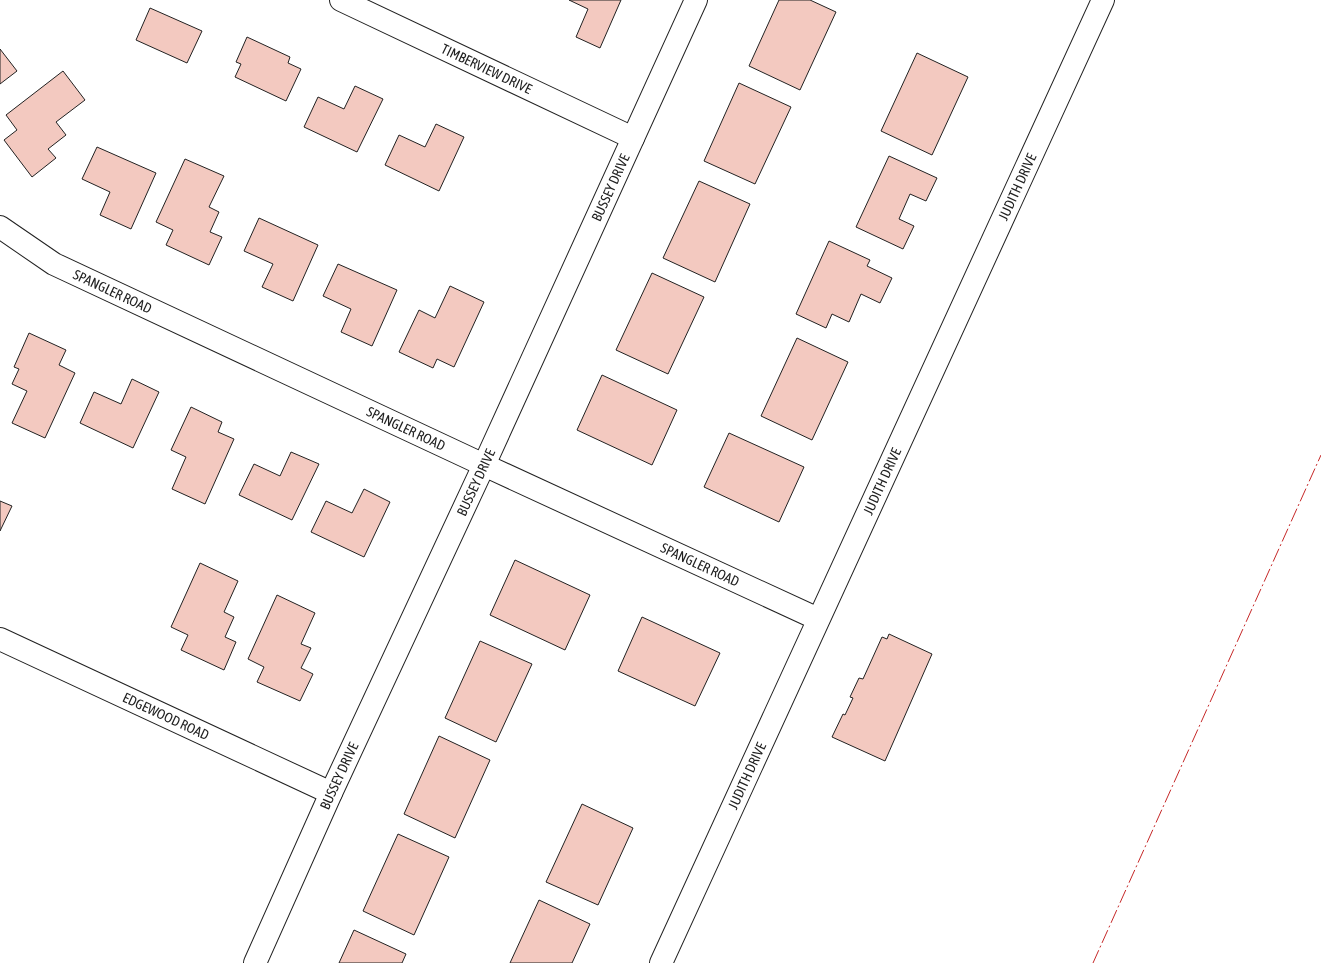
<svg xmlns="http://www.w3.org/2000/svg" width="1321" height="963" viewBox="0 0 1321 963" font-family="'Asap Condensed',sans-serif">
	<rect width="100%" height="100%" fill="#fff"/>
	<g fill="#f3c9c0" stroke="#222">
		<polygon points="569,0 621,0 600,48 576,37 588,9"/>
		<polygon points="779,0 810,0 836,12 800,90 749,66"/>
		<polygon points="150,8 202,31 187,63 136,40"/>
		<polygon points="247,37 290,57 288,63 301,69 286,101 235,77 241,64 236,62"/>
		<polygon points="0,49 17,71 0,84"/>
		<polygon points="917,53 968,77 932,155 881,131"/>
		<polygon points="63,71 85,100 56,122 66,135 48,149 56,158 32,177 4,140 17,130 6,115"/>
		<polygon points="739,83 791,107 755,184 704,161"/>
		<polygon points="355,86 383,99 357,152 304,127 318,97 344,109"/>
		<polygon points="436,124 464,137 439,191 385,165 399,135 425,147"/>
		<polygon points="97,147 156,173 131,229 100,215 110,192 82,179"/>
		<polygon points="889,156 937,178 926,201 910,194 899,219 914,226 903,249 856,227"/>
		<polygon points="185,159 224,176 209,207 219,212 210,232 222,237 209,265 166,245 173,230 156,222"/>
		<polygon points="699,181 750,204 715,282 663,258"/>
		<polygon points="259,218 318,245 293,301 262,287 273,264 244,251"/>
		<polygon points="829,241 870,260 867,266 892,278 880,303 861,294 849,322 832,314 826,328 796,314"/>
		<polygon points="338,264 397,290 372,346 341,332 351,309 323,296"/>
		<polygon points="652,273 704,297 668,374 616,350"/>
		<polygon points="450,286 484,302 454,367 437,359 433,368 399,352 419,310 435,318"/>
		<polygon points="29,333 66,350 59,365 75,373 45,438 12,423 27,391 12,384 19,369 14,367"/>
		<polygon points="797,338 848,362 812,440 761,416"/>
		<polygon points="602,375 677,410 652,465 577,430"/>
		<polygon points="132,379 159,392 133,448 80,423 94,392 121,404"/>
		<polygon points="191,407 222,422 218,432 234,439 205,504 172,489 186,457 171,450"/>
		<polygon points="729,433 804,467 779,522 704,487"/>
		<polygon points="291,452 319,464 292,520 239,495 254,464 280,476"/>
		<polygon points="364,489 390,502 364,557 311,532 326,501 352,513"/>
		<polygon points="0,501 12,506 0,531"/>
		<polygon points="515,560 590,595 565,650 490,615"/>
		<polygon points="200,563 238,581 224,612 234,617 225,637 236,642 224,670 181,650 188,635 171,627"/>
		<polygon points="277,595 315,613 301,644 311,648 301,668 313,674 300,701 257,682 264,667 248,659"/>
		<polygon points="642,617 720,653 695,706 618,671"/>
		<polygon points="889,634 932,654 885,761 832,737 843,714 845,715 853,698 850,697 859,678 863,679 882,637 887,639"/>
		<polygon points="480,641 532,664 496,742 445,718"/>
		<polygon points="439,736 490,760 455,838 404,814"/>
		<polygon points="582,804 633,828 598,905 546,882"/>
		<polygon points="398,834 449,857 414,935 363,911"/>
		<polygon points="539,900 590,924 572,963 510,963"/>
		<polygon points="354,930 406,954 402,963 339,963"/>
	</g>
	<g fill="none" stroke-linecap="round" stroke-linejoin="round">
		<g stroke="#222" stroke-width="24">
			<g id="street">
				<path id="s1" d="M341 0 633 138"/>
				<path id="s2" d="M0 227 54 264 484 465 818 619"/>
				<path id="s3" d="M0 639 331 793"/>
				<path id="s4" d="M255 963 331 793 484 465 696 0"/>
				<path id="s5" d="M661 963 1103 0"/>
			</g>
		</g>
		<use href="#street" stroke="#fff" stroke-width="22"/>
		<polyline stroke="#c62828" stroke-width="1" stroke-dasharray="14 3 2 3" stroke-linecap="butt" points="1093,963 1321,455"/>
	</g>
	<g text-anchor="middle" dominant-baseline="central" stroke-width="3" stroke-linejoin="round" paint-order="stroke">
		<g font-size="14" fill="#222" stroke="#fff">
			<text stroke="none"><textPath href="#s1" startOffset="161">TIMBERVIEW DRIVE</textPath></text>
			<text stroke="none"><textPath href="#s4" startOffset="853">BUSSEY DRIVE</textPath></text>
			<text stroke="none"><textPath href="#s5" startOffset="854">JUDITH DRIVE</textPath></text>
			<text stroke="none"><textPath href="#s2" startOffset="130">SPANGLER ROAD</textPath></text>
			<text stroke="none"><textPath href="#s2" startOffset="454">SPANGLER ROAD</textPath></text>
			<text stroke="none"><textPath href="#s5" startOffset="530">JUDITH DRIVE</textPath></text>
			<text stroke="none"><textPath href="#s4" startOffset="529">BUSSEY DRIVE</textPath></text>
			<text stroke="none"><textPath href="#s2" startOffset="778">SPANGLER ROAD</textPath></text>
			<text stroke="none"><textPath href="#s3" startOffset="183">EDGEWOOD ROAD</textPath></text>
			<text stroke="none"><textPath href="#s4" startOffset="205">BUSSEY DRIVE</textPath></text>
			<text stroke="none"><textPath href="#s5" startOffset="206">JUDITH DRIVE</textPath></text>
		</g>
	</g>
</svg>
